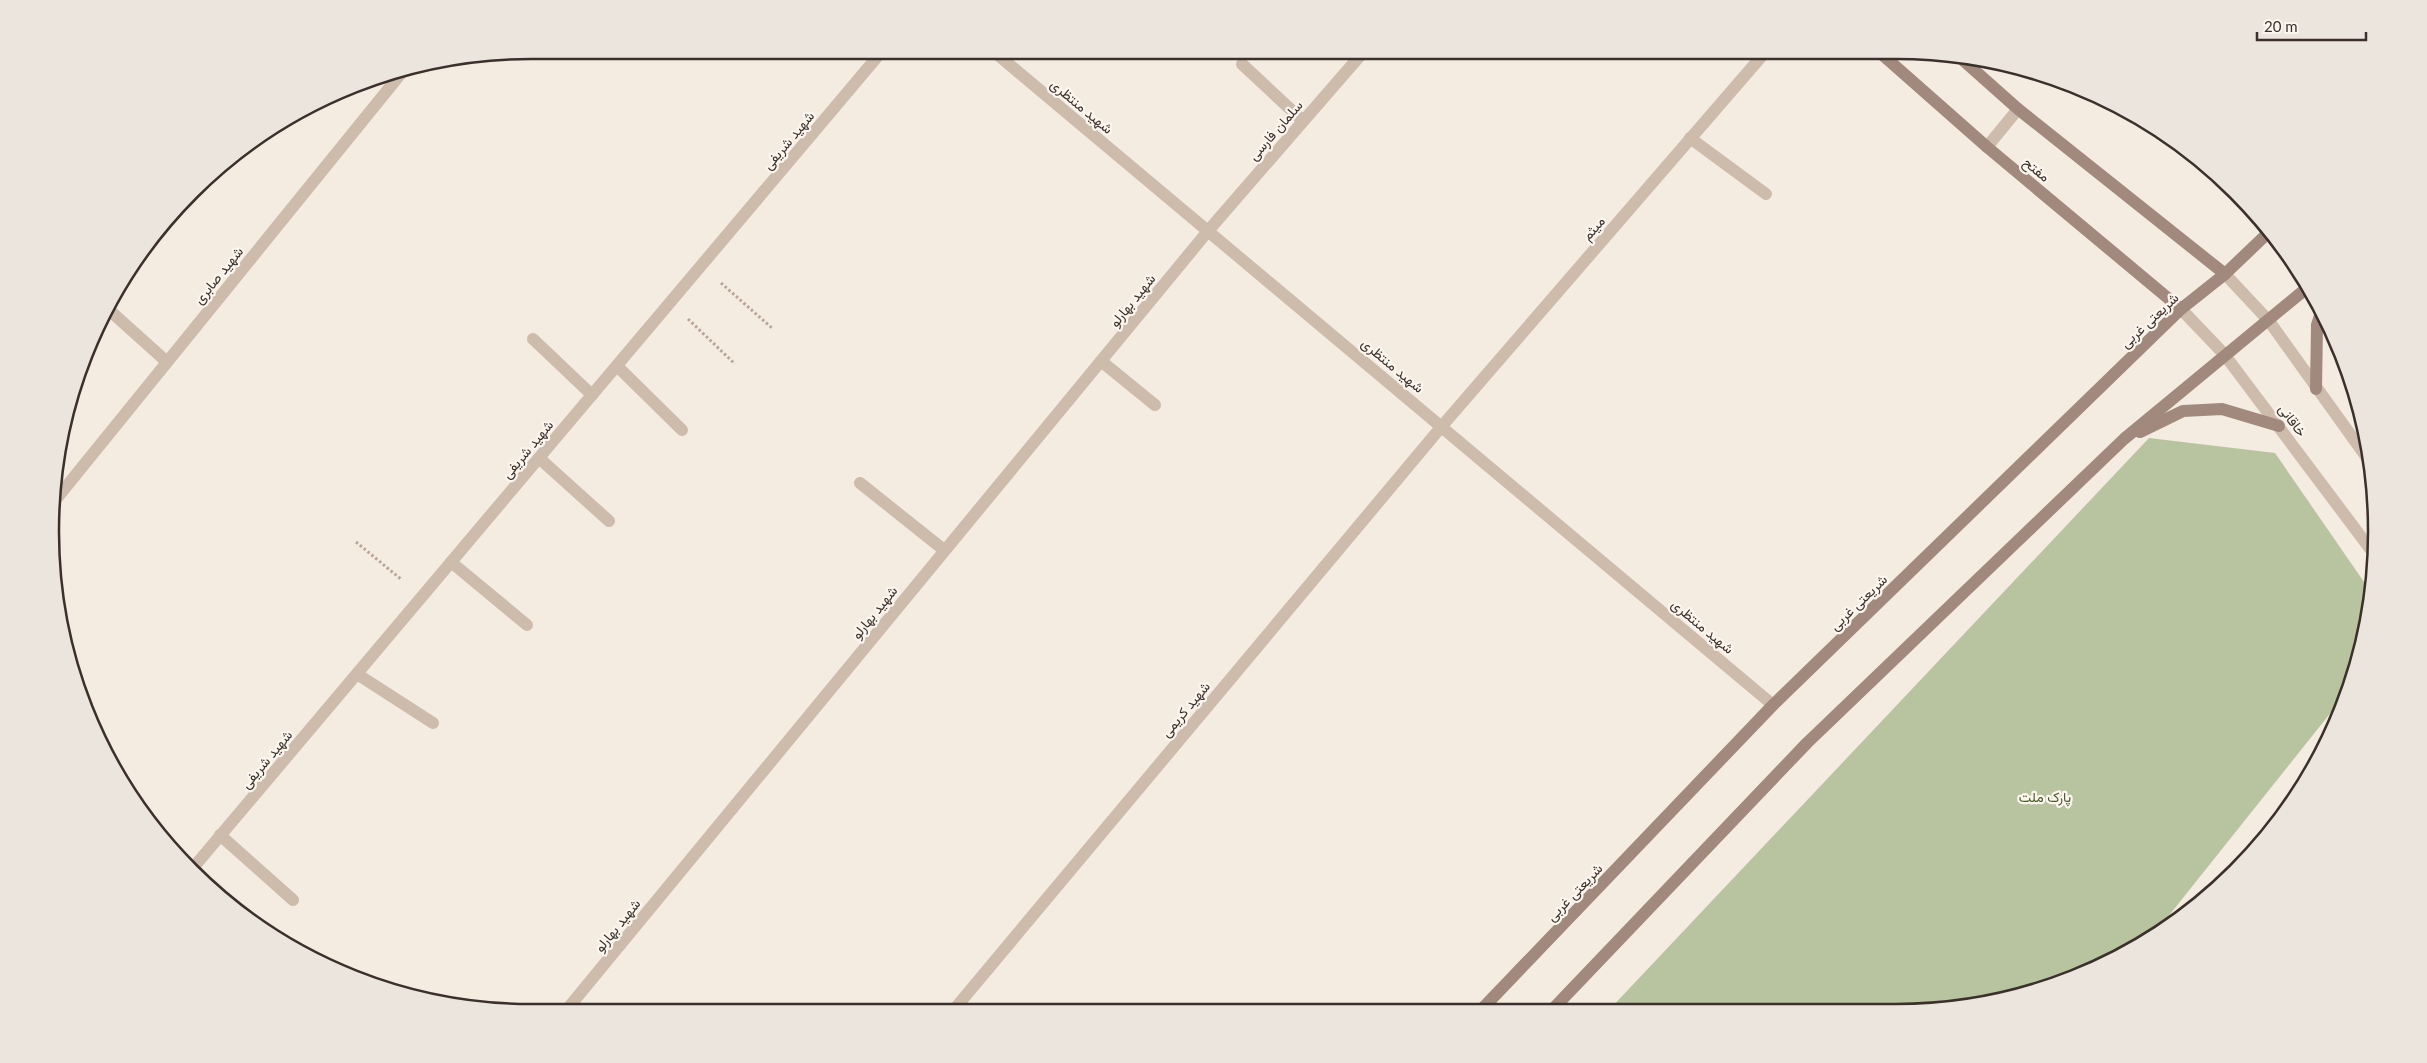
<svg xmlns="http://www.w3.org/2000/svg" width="2427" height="1063" viewBox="0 0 2427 1063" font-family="Lato,Vazirmatn,sans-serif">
	<rect width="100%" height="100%" fill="#f4ebe1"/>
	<g fill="#b8c4a0">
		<polygon points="2337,343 2351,381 2330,350"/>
		<polygon points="2149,438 2275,453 2373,595 2352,686 2155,933 2080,976 1959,1009 1609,1010"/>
	</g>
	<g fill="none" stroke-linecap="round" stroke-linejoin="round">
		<g stroke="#b9a596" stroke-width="3" stroke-dasharray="2.5 2.5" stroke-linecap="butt">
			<polyline points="721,283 772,328"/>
			<polyline points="688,319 735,364"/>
			<polyline points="356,542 402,580"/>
		</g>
		<g stroke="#cdbbac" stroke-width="12">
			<polyline points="1242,64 1303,121"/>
			<polyline points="1690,138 1766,194"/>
			<polyline points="108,309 167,362"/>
			<polyline points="533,339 592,395"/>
			<polyline points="1101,361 1155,405"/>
			<polyline points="617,366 682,430"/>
			<polyline points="539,458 609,521"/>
			<polyline points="860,483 944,550"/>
			<polyline points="451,562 527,625"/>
			<polyline points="357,674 433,723"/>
			<polyline points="220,835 293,900"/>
		</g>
		<g stroke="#cdbbac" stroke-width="12">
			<polyline points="992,50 1773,705"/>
			<polyline points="1987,147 2018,109"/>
			<polyline points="57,498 403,71"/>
			<polyline points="193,868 883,50"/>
			<polyline points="952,1012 1442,426 1767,50"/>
			<polyline points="564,1013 1208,231 1365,50"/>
		</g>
		<g stroke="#cdbbac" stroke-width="12">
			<polyline points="2225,274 2269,321 2370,462"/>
			<polyline points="2181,309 2224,354 2374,554"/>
		</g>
		<g stroke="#a18a7d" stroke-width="12">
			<polyline points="1877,50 1987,147 2181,309"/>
			<polyline points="1964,61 2018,109 2225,274"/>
			<polyline points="2316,389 2317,325 2322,309"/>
			<polyline points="2140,432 2183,411 2222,409 2279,426"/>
			<polyline points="1481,1010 1773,705 2181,309 2225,274 2270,231"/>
			<polyline points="1552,1010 1807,743 2124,439 2308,287"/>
		</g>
	</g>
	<g text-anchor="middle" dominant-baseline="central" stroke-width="4.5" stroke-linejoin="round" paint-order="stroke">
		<g font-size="14" fill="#3b302b" stroke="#fbf5ee">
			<text transform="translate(1082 106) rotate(40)">شهید منتظری</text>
			<text transform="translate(1275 130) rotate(-49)">سلمان فارسی</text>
			<text transform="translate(788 140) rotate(-50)">شهید شریفی</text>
			<text transform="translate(2037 169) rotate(40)">مفتح</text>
			<text transform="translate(1593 228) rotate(-49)">میثم</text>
			<text transform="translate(218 275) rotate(-51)">شهید صابری</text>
			<text transform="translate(1132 300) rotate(-51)">شهید بهارلو</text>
			<text transform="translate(2149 320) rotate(-43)">شریعتی غربی</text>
			<text transform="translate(1393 365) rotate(40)">شهید منتظری</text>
			<text transform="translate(2293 420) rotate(53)">خاقانی</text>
			<text transform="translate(527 449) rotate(-50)">شهید شریفی</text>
			<text transform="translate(1858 602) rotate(-44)">شریعتی غربی</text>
			<text transform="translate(874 612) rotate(-51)">شهید بهارلو</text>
			<text transform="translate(1703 626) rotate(40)">شهید منتظری</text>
			<text transform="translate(1185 709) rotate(-50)">شهید کریمی</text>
			<text transform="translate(266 759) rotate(-50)">شهید شریفی</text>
			<text transform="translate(1574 892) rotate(-46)">شریعتی غربی</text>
			<text transform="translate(617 925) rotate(-51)">شهید بهارلو</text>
		</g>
		<g font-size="14" fill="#4a5a2e" stroke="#fbf5ee">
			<text x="2045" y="796">پارک ملت</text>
		</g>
	</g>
	<path d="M0 0H2427V1063H0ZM531 59H1896A472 472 0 0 1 2368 531V532A472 472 0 0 1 1896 1004H531A472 472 0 0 1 59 532V531A472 472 0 0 1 531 59Z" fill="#ece5de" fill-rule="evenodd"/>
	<path fill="none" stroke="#3b302b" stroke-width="2.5" d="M531 59H1896A472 472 0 0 1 2368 531V532A472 472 0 0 1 1896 1004H531A472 472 0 0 1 59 532V531A472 472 0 0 1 531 59Z"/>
	<path d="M2257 32v8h109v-8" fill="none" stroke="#3b302b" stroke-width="2.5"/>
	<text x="2264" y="32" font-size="15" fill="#3b302b" stroke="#fbf5ee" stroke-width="4" paint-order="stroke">20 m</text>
</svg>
